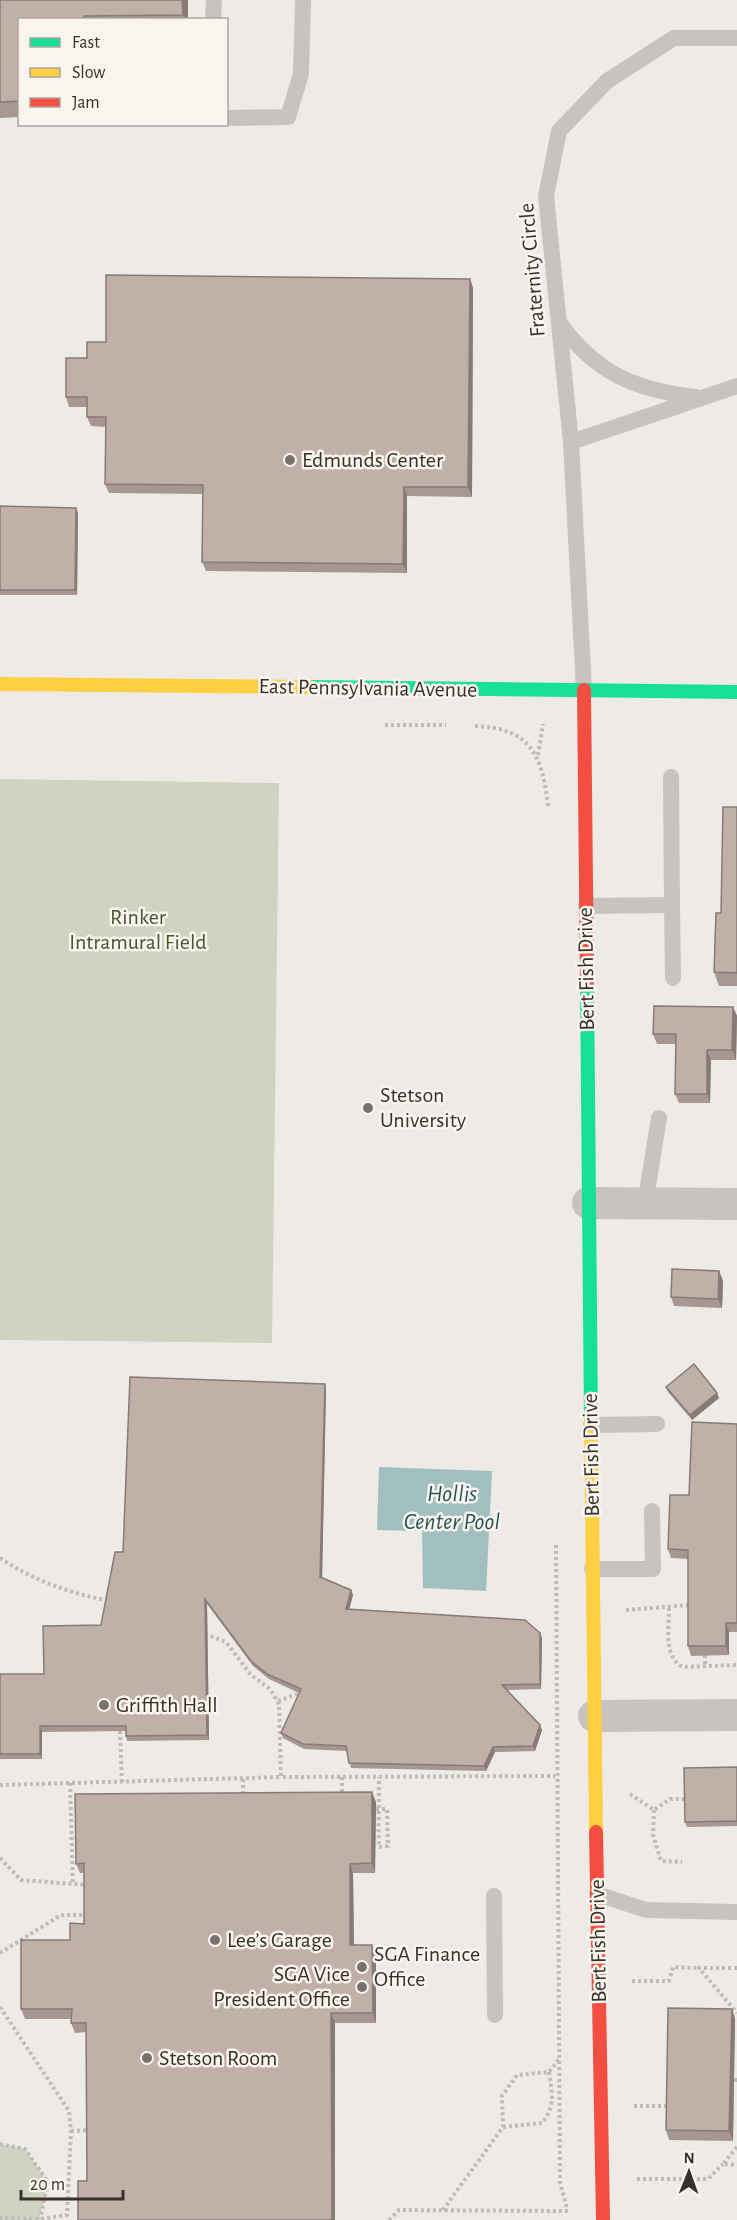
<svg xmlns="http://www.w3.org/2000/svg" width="737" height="2220" viewBox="0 0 737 2220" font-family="'Alegreya Sans',sans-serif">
	<rect width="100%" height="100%" fill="#eeeae6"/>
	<g fill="#cfd3c1">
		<polygon points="0,779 279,783 272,1343 0,1340"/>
		<polygon points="0,2144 25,2149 48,2182 39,2220 0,2220"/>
	</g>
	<polygon fill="#a2bfbf" points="379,1467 492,1471 486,1591 423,1588 422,1531 377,1530"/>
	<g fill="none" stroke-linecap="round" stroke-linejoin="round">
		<g stroke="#c1bbb6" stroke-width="4" stroke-dasharray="3 3" stroke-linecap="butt">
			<polyline points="385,725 446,725"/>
			<path d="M475 726C530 728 542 754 548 806"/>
			<polyline points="538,755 543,724"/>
			<polyline points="556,1545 560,2183 567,2208"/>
			<path d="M0 1558C35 1581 69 1593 110 1601"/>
			<path d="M669 1608C669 1628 663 1657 683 1667L737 1665"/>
			<polyline points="626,1610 690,1605"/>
			<polyline points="205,1634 226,1642 251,1675 270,1689 279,1704 281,1777 555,1776"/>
			<polyline points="705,1655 705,1667"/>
			<polyline points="278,1701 303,1692"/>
			<polyline points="120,1731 122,1782"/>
			<polyline points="342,1777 342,1795"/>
			<polyline points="243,1779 243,1796"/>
			<polyline points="70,1783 73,1885"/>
			<polyline points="0,1785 281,1777"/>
			<polyline points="630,1794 654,1810 670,1799 686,1799"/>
			<path d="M376 1809H387L388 1846 379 1847C378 1824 379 1800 379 1777"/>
			<polyline points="654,1810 653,1835 661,1861 682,1862"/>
			<polyline points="0,1858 21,1880 87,1885"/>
			<polyline points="0,1953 61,1915 87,1915"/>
			<polyline points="737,1968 699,1968 737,2013"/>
			<polyline points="632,1981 669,1981 673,1967 699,1968"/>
			<polyline points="0,2007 69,2111 71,2131 67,2215 40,2219 0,2218"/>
			<polyline points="734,2080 737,2080"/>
			<polyline points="634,2106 670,2106"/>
			<path d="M503 2127 542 2123C556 2106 552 2092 549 2072"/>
			<polyline points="71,2131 90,2130"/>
			<polyline points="0,2144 25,2149 48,2182 40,2219"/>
			<polyline points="737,2147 723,2164 737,2165"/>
			<polyline points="637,2179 708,2179 723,2164"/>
			<polyline points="443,2210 503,2127 502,2096 517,2075 549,2072 560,2058"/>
			<polyline points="389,2220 399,2210 568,2211"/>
		</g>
		<g stroke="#c8c3be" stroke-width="16">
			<polyline points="213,20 214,0"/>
			<polyline points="737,38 674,38 607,81 559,131 546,196 571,442 737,386"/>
			<polyline points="226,118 288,117 301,74 303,0"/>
			<path d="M559 322C595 373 635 390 696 397"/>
			<polyline points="571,442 584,690"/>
			<polyline points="672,905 673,978"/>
			<polyline points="586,906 672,905 671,777"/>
			<polyline points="645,1204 659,1118"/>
			<polyline points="591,1425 657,1424"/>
			<polyline points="592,1569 653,1569 652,1511"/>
			<polyline points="597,1894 646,1910 737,1912"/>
			<polyline points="494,1896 495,2015"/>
		</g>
		<g stroke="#c8c3be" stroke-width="32">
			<polyline points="588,1203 737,1204"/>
			<polyline points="594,1716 737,1715"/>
		</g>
		<g stroke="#16e098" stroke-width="14">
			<polyline points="310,687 737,692"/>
			<polyline points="587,981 591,1420"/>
		</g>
		<g stroke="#ffcf43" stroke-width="14">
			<polyline points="0,684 310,687"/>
			<polyline points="591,1420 596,1832"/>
		</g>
		<g stroke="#f24e42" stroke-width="14">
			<polyline points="584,690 587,981"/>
			<polyline points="596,1832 603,2220"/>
		</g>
	</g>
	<g fill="#a69790">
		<polygon points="0,0 188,0 188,20 20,20 20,117 0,118"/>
		<polygon points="470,279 473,288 472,497 407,496 407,573 206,571 202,562 203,494 109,493 105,484 106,427 91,426 87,417 87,407 69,407 66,397 87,358 106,342"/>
		<polygon points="0,506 76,508 78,513 77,595 0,595"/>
		<polygon points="737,807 737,986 719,986 714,972 721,913"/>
		<polygon points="733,1007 737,1016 736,1060 711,1060 710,1103 679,1103 675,1094 676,1044 657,1044 653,1034"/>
		<polygon points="719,1271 723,1281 722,1308 674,1306 671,1297"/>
		<polygon points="325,1384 326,1389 322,1577 351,1590 353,1595 349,1609 542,1638 541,1689 507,1690 542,1730 535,1751 495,1752 486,1771 351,1768 347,1751 304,1749 283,1738 281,1733 299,1693 269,1679 253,1666 207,1604 209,1740 127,1741 126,1736 126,1731 42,1732 42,1759 0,1759 0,1674 44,1674 101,1625 123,1552"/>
		<polygon points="666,1387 719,1398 692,1420 668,1392"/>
		<polygon points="737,1424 737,1632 729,1632 729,1655 691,1656 688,1646 688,1559 671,1558 668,1549 689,1495"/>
		<polygon points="737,1767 737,1826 687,1827 685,1822"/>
		<polygon points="376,1802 375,1873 353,1873 354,1945 376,1955 376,2023 335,2023 335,2220 78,2220 87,2181 86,2032 75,2033 71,2023 71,2019 25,2019 21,2009 70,1940 84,1924 84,1873 80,1873 76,1864"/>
		<polygon points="735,2018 733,2141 669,2140 666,2130"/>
	</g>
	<g fill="#877b76">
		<polygon points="182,0 188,0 188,20 184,20 183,15"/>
		<polygon points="470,279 473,288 472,497 468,487"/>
		<polygon points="404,487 407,496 407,573 403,564"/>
		<polygon points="76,508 78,513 77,595 75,590"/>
		<polygon points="733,1007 737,1016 736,1060 732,1050"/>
		<polygon points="707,1050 711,1060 710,1103 707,1094"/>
		<polygon points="719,1271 723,1281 722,1308 718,1299"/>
		<polygon points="325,1384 326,1389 322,1582 320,1577"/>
		<polygon points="717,1393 719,1398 692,1420 690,1415"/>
		<polygon points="351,1590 353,1595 348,1614 346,1609"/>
		<polygon points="205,1599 207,1604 209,1740 207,1735"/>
		<polygon points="726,1623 729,1632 729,1655 726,1646"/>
		<polygon points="540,1633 542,1638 541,1689 540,1684"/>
		<polygon points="540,1725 542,1730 535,1751 533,1746"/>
		<polygon points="40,1726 42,1732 42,1759 40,1754"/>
		<polygon points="493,1747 495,1752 486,1771 484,1766"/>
		<polygon points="372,1792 376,1802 375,1873 372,1863"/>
		<polygon points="350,1864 353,1873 354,1955 350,1945"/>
		<polygon points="372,1945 376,1955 376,2023 373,2013"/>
		<polygon points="732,2009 735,2018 733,2141 729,2131"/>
		<polygon points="331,2013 335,2023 335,2220 332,2220"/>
	</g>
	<g fill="#c1b0a8" stroke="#877b76" stroke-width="1.5">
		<polygon points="0,0 182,0 183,15 84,16 84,20 20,20 20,101 0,102"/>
		<polygon points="106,275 470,279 468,487 404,487 403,564 202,562 203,485 105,484 106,417 87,417 87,397 66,397 66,358 87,358 87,342 106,342"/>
		<polygon points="0,506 76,508 75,590 0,590"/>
		<polygon points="723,807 737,807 737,973 714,972 716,913 721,913"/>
		<polygon points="654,1006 733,1007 732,1050 707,1050 707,1094 675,1094 676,1034 653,1034"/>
		<polygon points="672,1269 719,1271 718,1299 671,1297"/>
		<polygon points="694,1364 717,1393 690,1415 666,1387"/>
		<polygon points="130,1377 325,1384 320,1577 351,1590 346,1609 525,1620 540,1633 540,1684 502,1685 540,1725 533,1746 493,1747 484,1766 349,1763 346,1746 303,1744 281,1733 301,1689 267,1674 251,1661 205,1599 207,1735 126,1736 126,1726 40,1726 40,1754 0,1754 0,1674 44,1674 43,1626 101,1625 115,1552 123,1552"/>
		<polygon points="692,1422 737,1424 737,1623 726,1623 726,1646 688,1646 688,1550 668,1549 670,1495 689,1495"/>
		<polygon points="737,1767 737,1821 685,1822 684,1768"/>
		<polygon points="372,1792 372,1863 350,1864 350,1945 372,1945 373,2013 331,2013 332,2220 78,2220 78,2181 87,2181 86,2023 71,2023 72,2009 21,2009 21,1940 70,1940 70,1923 84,1924 84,1863 76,1864 75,1794"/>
		<polygon points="668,2008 732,2009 729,2131 666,2130"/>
	</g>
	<g fill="#78716d" stroke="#faf4ee" stroke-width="2">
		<circle cx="290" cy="460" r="6"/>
		<circle cx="368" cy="1108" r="6"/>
		<circle cx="104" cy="1705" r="6"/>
		<circle cx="215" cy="1940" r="6"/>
		<circle cx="362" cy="1967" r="6"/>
		<circle cx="362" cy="1987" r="6"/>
		<circle cx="147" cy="2058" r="6"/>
	</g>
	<g text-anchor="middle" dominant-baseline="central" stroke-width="5" stroke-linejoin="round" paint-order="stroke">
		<g font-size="22" fill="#39302c" stroke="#faf4ee">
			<text transform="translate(532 270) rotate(-95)">Fraternity Circle</text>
			<text transform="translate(368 688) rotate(1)">East Pennsylvania Avenue</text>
			<text transform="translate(586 969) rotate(-91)">Bert Fish Drive</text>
			<text transform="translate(591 1455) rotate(-91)">Bert Fish Drive</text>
			<text transform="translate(598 1941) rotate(-91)">Bert Fish Drive</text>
		</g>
		<g font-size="22" fill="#39302c" stroke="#faf4ee" text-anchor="start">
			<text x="302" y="460">Edmunds Center</text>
			<text x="380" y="1095">Stetson<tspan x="380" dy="25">University</tspan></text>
			<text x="116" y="1705">Griffith Hall</text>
			<text x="227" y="1940">Lee’s Garage</text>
			<text x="374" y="1954">SGA Finance<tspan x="374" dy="25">Office</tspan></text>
			<text x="350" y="1974" text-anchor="end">SGA Vice<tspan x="350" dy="25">President Office</tspan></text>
			<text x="159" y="2058">Stetson Room</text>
		</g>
		<g font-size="22" fill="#485631" stroke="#faf4ee">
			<text x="138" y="917">Rinker<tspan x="138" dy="25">Intramural Field</tspan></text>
		</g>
		<g font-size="24" font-style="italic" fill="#235559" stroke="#faf4ee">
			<text x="452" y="1494">Hollis<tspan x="452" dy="28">Center Pool</tspan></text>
		</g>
	</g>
	<rect x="18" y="18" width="210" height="108" fill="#faf4ee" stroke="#ada6a0" stroke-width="1.5"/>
	<rect x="30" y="38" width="30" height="9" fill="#16e098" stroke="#ada6a0" stroke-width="1.5"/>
	<text x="72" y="48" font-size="18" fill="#39302c">Fast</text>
	<rect x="30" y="68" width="30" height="9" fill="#ffcf43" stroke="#ada6a0" stroke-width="1.5"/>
	<text x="72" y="78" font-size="18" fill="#39302c">Slow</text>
	<rect x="30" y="98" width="30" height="9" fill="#f24e42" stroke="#ada6a0" stroke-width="1.5"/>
	<text x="72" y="108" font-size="18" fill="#39302c">Jam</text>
	<g transform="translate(689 2172) rotate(1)" stroke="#faf4ee" stroke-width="4.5" paint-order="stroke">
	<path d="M0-4.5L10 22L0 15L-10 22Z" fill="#39302c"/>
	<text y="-9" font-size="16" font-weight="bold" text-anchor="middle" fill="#39302c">N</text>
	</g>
	<path d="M21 2190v9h102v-9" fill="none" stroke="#39302c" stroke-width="3"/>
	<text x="30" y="2190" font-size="18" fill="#39302c" stroke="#faf4ee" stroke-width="4.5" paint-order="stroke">20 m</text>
</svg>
